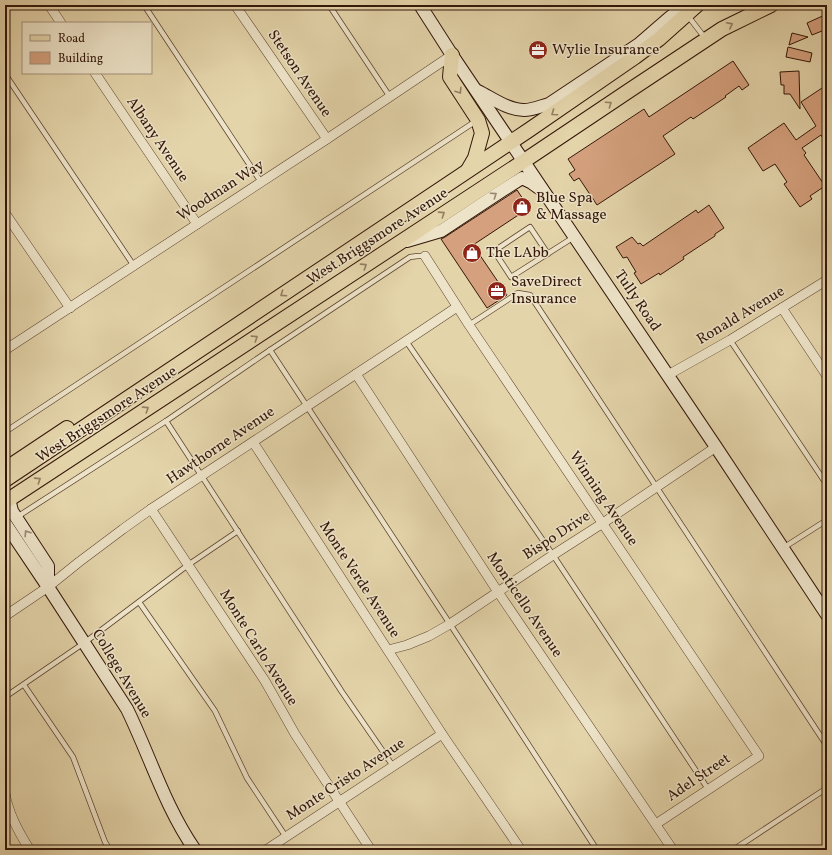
<svg xmlns="http://www.w3.org/2000/svg" width="832" height="855" viewBox="0 0 832 855" font-family="Vollkorn,serif">
	<rect width="100%" height="100%" fill="#e4d4aa"/>
	<filter id="stains"><feTurbulence type="fractalNoise" baseFrequency=".005" numOctaves="4"/><feColorMatrix values="0 0 0 0 .2 0 0 0 0 .09 0 0 0 0 .02 0 0 0 .5 -.17"/></filter>
	<radialGradient id="worn" r=".72"><stop offset=".6" stop-color="#630" stop-opacity="0"/><stop offset="1" stop-color="#630" stop-opacity=".3"/></radialGradient>
	<g fill="#d4a07d" stroke="#331609">
		<polygon points="827,14 827,29 812,35 807,23"/>
		<polygon points="792,33 808,37 789,45"/>
		<polygon points="788,47 812,53 810,62 786,57"/>
		<polygon points="733,61 749,85 742,90 739,86 725,96 726,97 693,119 691,117 663,136 675,154 597,205 579,178 574,181 569,174 575,170 568,159 644,109 649,117"/>
		<polygon points="799,71 800,109 790,94 784,94 784,85 781,85 780,72"/>
		<polygon points="822,88 827,97 827,145 821,135 802,148 806,153 804,155 825,186 810,196 812,199 800,207 784,184 787,182 775,164 763,171 748,148 784,123 796,140 816,126 801,102"/>
		<polygon points="517,190 529,208 473,245 507,295 487,308 441,239 445,237"/>
		<polygon points="709,205 724,228 715,234 715,236 683,257 684,259 660,275 659,273 641,284 634,273 636,272 627,257 623,258 616,247 632,237 638,244 640,243 643,246 696,210 698,213"/>
	</g>
	<g fill="none" stroke-linecap="round" stroke-linejoin="round">
		<g stroke="#5f4631" stroke-width="6">
			<g id="lane">
				<polyline points="144,5 261,182"/>
				<polyline points="329,5 390,97"/>
				<polyline points="688,16 705,38"/>
				<polyline points="5,74 134,266"/>
				<polyline points="548,254 530,227 494,251 511,277 574,237"/>
				<polyline points="469,325 518,293 530,295 827,746"/>
				<polyline points="730,340 827,485"/>
				<polyline points="406,341 553,555 708,789"/>
				<polyline points="270,350 450,624 597,850"/>
				<polyline points="166,421 342,692 393,766"/>
				<polyline points="5,432 476,121"/>
				<polyline points="17,517 166,421 270,350 410,257 418,256 425,256"/>
				<polyline points="783,548 827,520"/>
				<polyline points="139,602 215,711 247,778 286,837"/>
				<polyline points="24,685 73,757 105,842 110,850"/>
				<polyline points="5,697 84,643 188,565 238,531"/>
				<polyline points="733,850 827,788"/>
			</g>
		</g>
		<g stroke="#5f4631" stroke-width="10">
			<g id="street">
				<polyline points="49,5 61,23"/>
				<polyline points="235,5 327,139"/>
				<polyline points="95,73 197,224"/>
				<polyline points="5,213 70,308"/>
				<polyline points="425,256 469,325 759,756 656,824"/>
				<polyline points="782,308 827,376"/>
				<polyline points="5,350 327,139 452,55"/>
				<polyline points="356,374 498,592 673,850"/>
				<polyline points="668,375 730,340 827,280"/>
				<polyline points="253,442 442,734 521,850"/>
				<polyline points="151,509 265,681 295,734 371,850"/>
				<polyline points="5,616 48,587 79,562 123,529 151,509 406,341 457,307"/>
				<polyline points="388,650 407,645 429,636 450,624 553,555 603,523 716,447"/>
				<path d="M5 793C8 813 19 833 30 850"/>
				<polyline points="266,850 442,734"/>
			</g>
		</g>
		<g stroke="#331609" stroke-width="14">
			<g id="secondary">
				<polyline points="420,5 452,55 716,447 827,615"/>
				<path d="M478 91C492 98 508 110 524 110 533 110 541 106 549 104L639 44 669 18 686 5"/>
				<polyline points="407,241 441,231 503,190 522,178 532,183 539,188"/>
				<polyline points="9,499 12,511 48,566 48,587"/>
				<path d="M5 523 48 587 127 709C150 756 165 807 195 850"/>
			</g>
		</g>
		<g stroke="#331609" stroke-width="16">
			<g id="primary">
				<polyline points="452,55 450,77 478,120 482,133 475,158 468,170"/>
				<polyline points="13,464 67,428"/>
				<polyline points="5,480 529,130 635,57 659,39 697,5"/>
				<polyline points="5,502 524,161 633,88 722,29 771,5"/>
			</g>
		</g>
		<use href="#lane" stroke="#ede3c8" stroke-width="4.5"/>
		<use href="#street" stroke="#ede3c8" stroke-width="9"/>
		<use href="#secondary" stroke="#ede3c8" stroke-width="12"/>
		<use href="#primary" stroke="#e4d4aa" stroke-width="14"/>
	</g>
	<defs><path id="oneway-chevron" d="M-2-3.5L2.5 0L-2 3.5" fill="none" stroke-width="1.6" stroke-linecap="round" stroke-linejoin="round"/></defs>
	<g stroke="#947e62">
		<use href="#oneway-chevron" transform="translate(730 25) rotate(-27)"/>
		<use href="#oneway-chevron" transform="translate(459 91) rotate(57)"/>
		<use href="#oneway-chevron" transform="translate(609 104) rotate(-34)"/>
		<use href="#oneway-chevron" transform="translate(554 113) rotate(145)"/>
		<use href="#oneway-chevron" transform="translate(442 214) rotate(-33)"/>
		<use href="#oneway-chevron" transform="translate(364 266) rotate(-33)"/>
		<use href="#oneway-chevron" transform="translate(283 294) rotate(146)"/>
		<use href="#oneway-chevron" transform="translate(255 338) rotate(-33)"/>
		<use href="#oneway-chevron" transform="translate(146 409) rotate(-33)"/>
		<use href="#oneway-chevron" transform="translate(38 480) rotate(-33)"/>
	</g>
	<g stroke="#998772">
		<use href="#oneway-chevron" transform="translate(494 195) rotate(-34)"/>
		<use href="#oneway-chevron" transform="translate(27 533) rotate(-123)"/>
	</g>
	<defs>
		<g id="office-disc" transform="scale(1)"><circle r="9.5" fill="#8f2418" stroke="#ede3c8"/><path d="M-6-3h4V-5.5h4V-3h4V5H-6ZM-1-4.5V-3h2v-1.5ZM-6 0V1H6V0Z" fill="#fff"/></g>
		<g id="shop-disc" transform="scale(1)"><circle r="9.5" fill="#8f2418" stroke="#ede3c8"/><path d="M-5-2.5h2.3a2.7 3.5 0 0 1 5.4 0H5L5.5 6h-11ZM-1.5-2.5h3a1.5 2.3 0 0 0-3 0Z" fill="#fff"/></g>
	</defs>
	<g fill-rule="evenodd">
		<use href="#office-disc" x="538" y="50"/>
		<use href="#shop-disc" x="522" y="207"/>
		<use href="#shop-disc" x="472" y="253"/>
		<use href="#office-disc" x="497" y="291"/>
	</g>
	<g text-anchor="middle" dominant-baseline="central" stroke-width="3" stroke-linejoin="round" paint-order="stroke">
		<g font-size="15" fill="#331609" stroke="#ede3c8" text-anchor="start">
			<text x="552" y="50">Wylie Insurance</text>
			<text x="536" y="198">Blue Spa<tspan x="536" dy="17">&amp; Massage</tspan></text>
			<text x="486" y="253">The LAbb</text>
			<text x="511" y="282">SaveDirect<tspan x="511" dy="17">Insurance</tspan></text>
		</g>
		<g font-size="15" fill="#331609" stroke="#ede3c8">
			<text transform="translate(299 74) rotate(56)">Stetson Avenue</text>
			<text transform="translate(157 140) rotate(56)">Albany Avenue</text>
			<text transform="translate(221 191) rotate(-33)">Woodman Way</text>
			<text transform="translate(378 237) rotate(-33)">West Briggsmore Avenue</text>
			<text transform="translate(637 301) rotate(56)">Tully Road</text>
			<text transform="translate(741 316) rotate(-31)">Ronald Avenue</text>
			<text transform="translate(107 415) rotate(-33)">West Briggsmore Avenue</text>
			<text transform="translate(221 446) rotate(-34)">Hawthorne Avenue</text>
			<text transform="translate(603 499) rotate(56)">Winning Avenue</text>
			<text transform="translate(557 536) rotate(-33)">Bispo Drive</text>
			<text transform="translate(359 580) rotate(57)">Monte Verde Avenue</text>
			<text transform="translate(524 605) rotate(56)">Monticello Avenue</text>
			<text transform="translate(258 648) rotate(58)">Monte Carlo Avenue</text>
			<text transform="translate(121 674) rotate(59)">College Avenue</text>
			<text transform="translate(699 778) rotate(-34)">Adel Street</text>
			<text transform="translate(346 780) rotate(-33)">Monte Cristo Avenue</text>
		</g>
	</g>
	<rect width="832" height="855" fill="none" stroke="#e4d4aa" stroke-width="20"/>
	<rect x="6" y="6" width="820" height="843" fill="none" stroke="#331609" stroke-width="2"/>
	<rect x="10" y="10" width="812" height="835" fill="none" stroke="#331609"/>
	<rect x="22" y="22" width="130" height="52" fill="#ede3c8" stroke="#a3917c"/>
	<rect x="30" y="35" width="20" height="6" fill="#e4d4aa" stroke="#a3917c"/>
	<text x="58" y="42" font-size="12" fill="#331609">Road</text>
	<rect x="30" y="52" width="20" height="12" fill="#d4a07d" stroke="#a3917c"/>
	<text x="58" y="62" font-size="12" fill="#331609">Building</text>
	<rect width="100%" height="100%" filter="url(#stains)"/>
	<rect width="100%" height="100%" fill="url(#worn)"/>
</svg>
